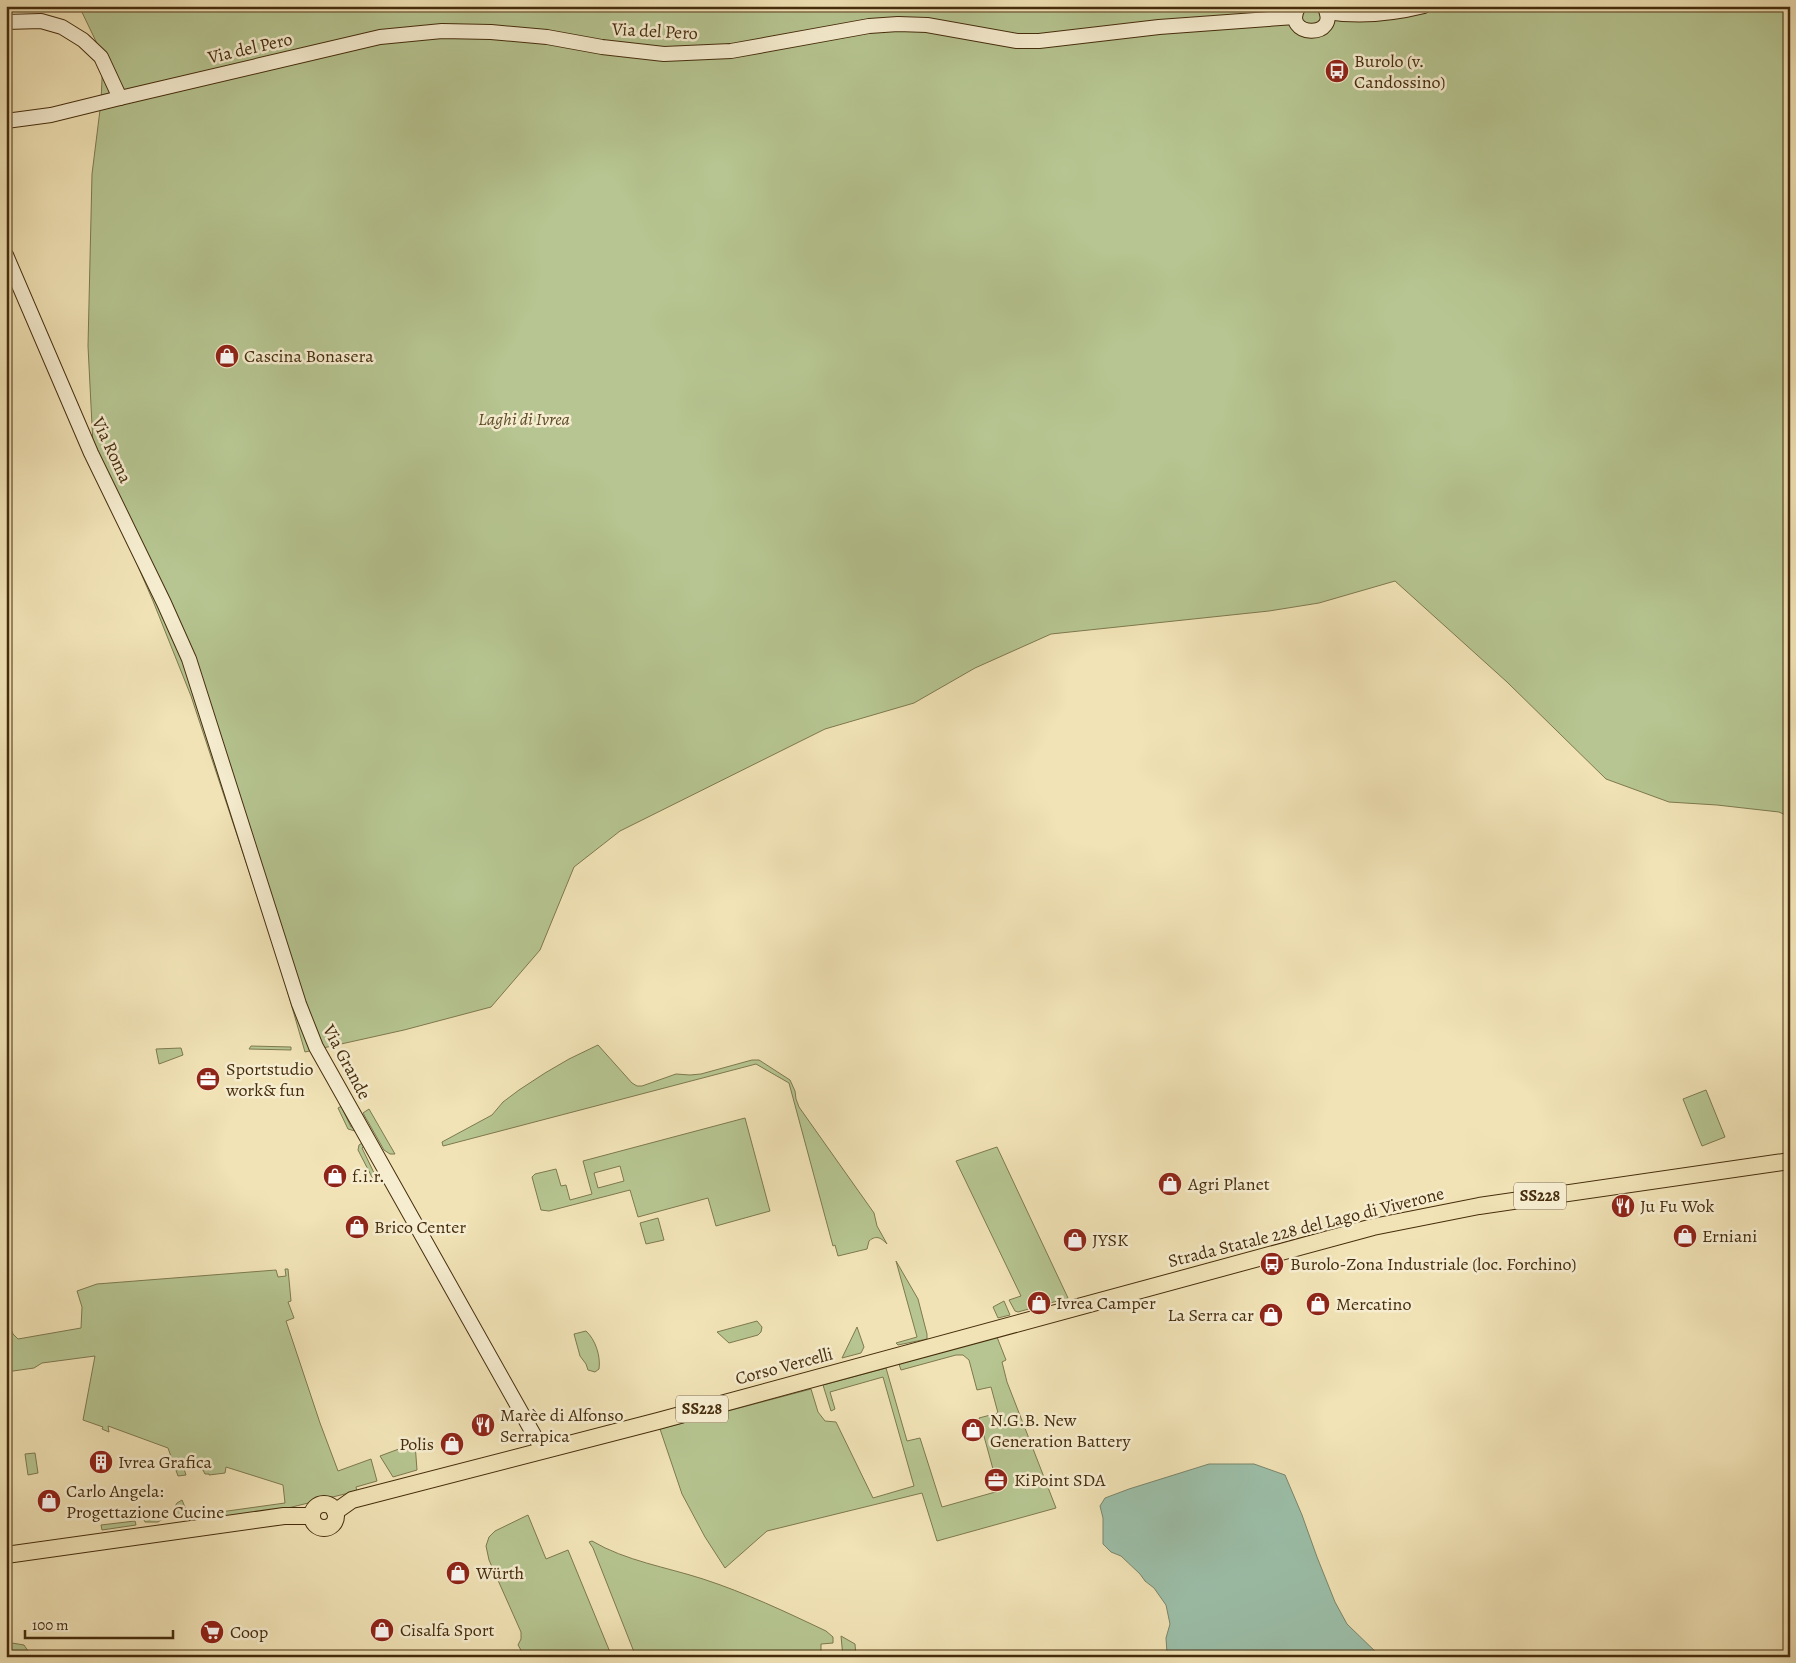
<svg xmlns="http://www.w3.org/2000/svg" width="1796" height="1663" viewBox="0 0 1796 1663" font-family="Alegreya,serif">
	<rect width="100%" height="100%" fill="#f1e3b6"/>
	<filter id="stains"><feTurbulence type="fractalNoise" baseFrequency=".004" numOctaves="4"/><feColorMatrix values="0 0 0 0 .2 0 0 0 0 .09 0 0 0 0 .02 0 0 0 .5 -.17"/></filter>
	<radialGradient id="worn" r=".72"><stop offset=".6" stop-color="#630" stop-opacity="0"/><stop offset="1" stop-color="#630" stop-opacity=".3"/></radialGradient>
	<g fill="#b6c591" stroke="#7e794f" fill-rule="evenodd">
		<polygon points="79,6 1790,6 1790,817 1779,812 1717,805 1669,802 1606,779 1507,682 1395,581 1319,603 1269,611 1051,634 975,668 914,703 825,729 620,831 574,867 540,950 491,1007 404,1030 305,1052 279,962 191,696 153,601 94,465 88,346 92,174 101,102 103,56"/>
		<path d="M598 1045 632 1083 637 1086H642L676 1074 690 1075 701 1074 752 1060H759L790 1080 795 1091 796 1099 799 1107 874 1213 877 1226 887 1244C882 1239 877 1234 869 1241L867 1249 838 1256 835 1245 833 1246 789 1083 756 1064 443 1146 442 1142 492 1115 503 1102 519 1090 545 1073 569 1059Z"/>
		<polygon points="251,1046 291,1047 291,1050 249,1049"/>
		<polygon points="181,1048 183,1055 159,1064 156,1049"/>
		<polygon points="1706,1090 1725,1137 1702,1146 1683,1099"/>
		<polygon points="347,1103 347,1105 343,1110 351,1127 357,1127 359,1129 355,1131 348,1129 338,1108"/>
		<polygon points="369,1109 395,1154 390,1154 384,1150 363,1113"/>
		<path d="M745 1118 770 1211 716 1226 708 1198 638 1217 630 1190 549 1211 541 1210 532 1177 535 1174 556 1169 561 1186 566 1185 570 1200 592 1194 583 1161ZM620 1166 624 1181 598 1188 594 1173Z"/>
		<polygon points="365,1141 366,1144 362,1148 376,1177 383,1176 384,1178 375,1183 358,1150 359,1145"/>
		<polygon points="997,1147 1068,1298 1018,1312 1015,1311 1009,1300 1021,1296 956,1161"/>
		<polygon points="658,1218 664,1240 646,1244 640,1223"/>
		<polygon points="896,1261 918,1299 927,1334 927,1339 898,1345 896,1343 917,1337"/>
		<polygon points="285,1269 288,1269 291,1301 288,1302 294,1318 286,1321 320,1423 338,1471 371,1459 377,1481 356,1487 357,1491 288,1508 224,1517 221,1515 207,1516 206,1514 285,1503 283,1485 226,1467 225,1473 209,1475 209,1474 205,1474 203,1470 190,1465 183,1466 186,1475 178,1476 168,1448 108,1426 109,1432 102,1429 103,1427 83,1420 95,1356 42,1363 34,1368 6,1372 6,1324 9,1324 13,1334 18,1339 81,1328 82,1307 77,1291 97,1284 276,1270 278,1277 286,1276"/>
		<polygon points="1004,1301 1010,1315 998,1318 993,1307"/>
		<polygon points="757,1321 762,1327 761,1332 758,1335 729,1343 717,1332"/>
		<polygon points="857,1327 864,1347 861,1353 842,1358"/>
		<path d="M586 1331C595 1339 601 1356 599 1369L595 1372 588 1370 586 1364 580 1356 574 1334Z"/>
		<polygon points="997,1337 1006,1360 1002,1362 1007,1382 1056,1508 937,1541 922,1493 767,1531 725,1568 705,1537 682,1494 660,1429 811,1389 818,1412 825,1421 836,1422 873,1498 914,1486 883,1377 830,1392 835,1409 831,1411 823,1385 886,1368 907,1441 920,1438 942,1507 999,1491 979,1418 998,1413 991,1387 977,1390 969,1360 963,1355 956,1355 901,1370 899,1364"/>
		<polygon points="415,1443 417,1470 393,1477 380,1456"/>
		<polygon points="35,1453 38,1473 28,1475 25,1454"/>
		<polygon points="182,1500 189,1517 178,1516 173,1510 177,1503"/>
		<polygon points="167,1509 164,1518 158,1522 145,1522 141,1513"/>
		<polygon points="528,1515 546,1559 568,1550 612,1657 525,1657 518,1645 521,1639 521,1632 489,1560 486,1546 489,1537 495,1531"/>
		<polygon points="135,1521 136,1525 102,1530 101,1525"/>
		<path d="M592 1541C626 1561 666 1567 703 1579 746 1593 786 1612 826 1631L833 1637V1643L821 1644V1657H636L593 1548 589 1542Z"/>
		<polygon points="841,1636 855,1644 856,1657 843,1657"/>
		<polygon points="12,1643 24,1645 32,1657 12,1657 6,1645"/>
	</g>
	<polygon fill="#9cbfa9" stroke="#7a856b" points="1209,1464 1254,1464 1285,1475 1302,1515 1317,1557 1335,1602 1347,1624 1381,1657 1175,1657 1167,1653 1166,1638 1170,1624 1166,1605 1154,1588 1145,1581 1140,1574 1121,1556 1111,1552 1103,1544 1103,1518 1100,1506 1105,1498 1129,1489"/>
	<g fill="none" stroke-linecap="round" stroke-linejoin="round">
		<g stroke="#462d0d" stroke-width="16">
			<g id="secondary">
				<path d="M1299 6C1279 38 1343 40 1324 6"/>
				<path d="M1327 12C1359 17 1392 14 1424 6"/>
				<polyline points="6,22 41,21 62,27 83,40 101,57 120,98"/>
				<polyline points="6,121 51,115 120,98 380,37 442,31 491,32 547,37 602,47 664,54 731,51 869,26 898,24 927,25 1017,41 1039,41 1159,27 1295,17"/>
				<polyline points="6,255 91,453 164,603 189,659 299,1004 316,1047 543,1451"/>
			</g>
		</g>
		<g stroke="#462d0d" stroke-width="18">
			<g id="primary">
				<circle cx="324" cy="1516" r="12"/>
				<polyline points="335,1512 352,1500 658,1421 1373,1227 1479,1206 1790,1161"/>
				<polyline points="6,1555 284,1516 312,1516"/>
			</g>
		</g>
		<use href="#secondary" stroke="#f6edd0" stroke-width="14"/>
		<use href="#primary" stroke="#f1e3b6" stroke-width="16"/>
	</g>
	<defs>
		<g id="bus-disc" transform="scale(1.25)"><circle r="9.5" fill="#8f2418" stroke="#f6edd0"/><path d="M-5-6H5V4H4V6H2V4H-2V6H-4V4H-5ZM-3.5-4V0h7V-4ZM-3.5 1.2v1.5H-2V1.2ZM2 1.2v1.5H3.5V1.2Z" fill="#fff"/></g>
		<g id="shop-disc" transform="scale(1.25)"><circle r="9.5" fill="#8f2418" stroke="#f6edd0"/><path d="M-5-2.5h2.3a2.7 3.5 0 0 1 5.4 0H5L5.5 6h-11ZM-1.5-2.5h3a1.5 2.3 0 0 0-3 0Z" fill="#fff"/></g>
		<g id="office-disc" transform="scale(1.25)"><circle r="9.5" fill="#8f2418" stroke="#f6edd0"/><path d="M-6-3h4V-5.5h4V-3h4V5H-6ZM-1-4.5V-3h2v-1.5ZM-6 0V1H6V0Z" fill="#fff"/></g>
		<g id="restaurant-disc" transform="scale(1.25)"><circle r="9.5" fill="#8f2418" stroke="#f6edd0"/><path d="M-5-6h1v4h1v-4h1v4h1v-4h1v5L-1.5 .5V6h-2V.5L-5-1ZM5-6V6H3V1.5H1.5Q1.5-4 5-6Z" fill="#fff"/></g>
		<g id="building-disc" transform="scale(1.25)"><circle r="9.5" fill="#8f2418" stroke="#f6edd0"/><path d="M-4-6H4V6H1V3H-1V6H-4ZM-2.5-4.3h1.7v1.8h-1.7ZM.8-4.3h1.7v1.8H.8ZM-2.5-1h1.7V.8h-1.7ZM.8-1h1.7V.8H.8Z" fill="#fff"/></g>
		<g id="supermarket-disc" transform="scale(1.25)"><circle r="9.5" fill="#8f2418" stroke="#f6edd0"/><path d="M-6-5.5h2.5l.6 2H6L4.5 2H-2.5L-4.4-4H-6ZM-1.5 3.2a1.3 1.3 0 1 0 .1 0ZM3 3.2a1.3 1.3 0 1 0 .1 0Z" fill="#fff"/></g>
	</defs>
	<g fill-rule="evenodd">
		<use href="#bus-disc" x="1337" y="71"/>
		<use href="#shop-disc" x="227" y="356"/>
		<use href="#office-disc" x="208" y="1079"/>
		<use href="#shop-disc" x="335" y="1176"/>
		<use href="#shop-disc" x="1170" y="1184"/>
		<use href="#restaurant-disc" x="1623" y="1206"/>
		<use href="#shop-disc" x="357" y="1227"/>
		<use href="#shop-disc" x="1685" y="1236"/>
		<use href="#shop-disc" x="1075" y="1240"/>
		<use href="#bus-disc" x="1272" y="1264"/>
		<use href="#shop-disc" x="1039" y="1303"/>
		<use href="#shop-disc" x="1318" y="1304"/>
		<use href="#shop-disc" x="1271" y="1315"/>
		<use href="#restaurant-disc" x="483" y="1425"/>
		<use href="#shop-disc" x="973" y="1430"/>
		<use href="#shop-disc" x="452" y="1444"/>
		<use href="#building-disc" x="101" y="1462"/>
		<use href="#office-disc" x="996" y="1480"/>
		<use href="#shop-disc" x="49" y="1501"/>
		<use href="#shop-disc" x="458" y="1573"/>
		<use href="#shop-disc" x="382" y="1630"/>
		<use href="#supermarket-disc" x="212" y="1632"/>
	</g>
	<g text-anchor="middle" dominant-baseline="central" stroke-width="5" stroke-linejoin="round" paint-order="stroke">
		<g fill="#f6edd0" stroke="#7b6748" stroke-width="1">
			<rect x="1514" y="1182.5" width="52" height="27" rx="4"/>
			<rect x="676" y="1395.5" width="52" height="27" rx="4"/>
		</g>
		<g font-size="16" font-weight="bold" fill="#462d0d">
			<text x="1540" y="1196">SS228</text>
			<text x="702" y="1409">SS228</text>
		</g>
		<g font-size="18" fill="#462d0d" stroke="#f6edd0">
			<text transform="translate(655 31) rotate(3)">Via del Pero</text>
			<text transform="translate(250 48) rotate(-13)">Via del Pero</text>
			<text transform="translate(112 450) rotate(65)">Via Roma</text>
			<text transform="translate(347 1062) rotate(62)">Via Grande</text>
			<text transform="translate(1306 1227) rotate(-14)">Strada Statale 228 del Lago di Viverone</text>
			<text transform="translate(784 1366) rotate(-15)">Corso Vercelli</text>
		</g>
		<g font-size="18" fill="#462d0d" stroke="#f6edd0" text-anchor="start">
			<text x="1354" y="61">Burolo (v.<tspan x="1354" dy="21">Candossino)</tspan></text>
			<text x="244" y="356">Cascina Bonasera</text>
			<text x="226" y="1069">Sportstudio<tspan x="226" dy="21">work&amp; fun</tspan></text>
			<text x="352" y="1176">f.i.r.</text>
			<text x="1188" y="1184">Agri Planet</text>
			<text x="1640" y="1206">Ju Fu Wok</text>
			<text x="374" y="1227">Brico Center</text>
			<text x="1702" y="1236">Erniani</text>
			<text x="1092" y="1240">JYSK</text>
			<text x="1290" y="1264">Burolo-Zona Industriale (loc. Forchino)</text>
			<text x="1056" y="1303">Ivrea Camper</text>
			<text x="1336" y="1304">Mercatino</text>
			<text x="1254" y="1315" text-anchor="end">La Serra car</text>
			<text x="500" y="1415">Marèe di Alfonso<tspan x="500" dy="21">Serrapica</tspan></text>
			<text x="990" y="1420">N.G.B. New<tspan x="990" dy="21">Generation Battery</tspan></text>
			<text x="434" y="1444" text-anchor="end">Polis</text>
			<text x="118" y="1462">Ivrea Grafica</text>
			<text x="1014" y="1480">KiPoint SDA</text>
			<text x="66" y="1491">Carlo Angela:<tspan x="66" dy="21">Progettazione Cucine</tspan></text>
			<text x="476" y="1573">Würth</text>
			<text x="400" y="1630">Cisalfa Sport</text>
			<text x="230" y="1632">Coop</text>
		</g>
		<g font-size="18" font-style="italic" fill="#5c4b27" stroke="#f6edd0">
			<text x="524" y="419">Laghi di Ivrea</text>
		</g>
	</g>
	<rect width="1796" height="1663" fill="none" stroke="#f1e3b6" stroke-width="25"/>
	<rect x="8" y="8" width="1781" height="1648" fill="none" stroke="#462d0d" stroke-width="2.5"/>
	<rect x="12" y="12" width="1771" height="1638" fill="none" stroke="#462d0d"/>
	<path d="M25 1630v8h148v-8" fill="none" stroke="#462d0d" stroke-width="2.5"/>
	<text x="32" y="1630" font-size="15" fill="#462d0d" stroke="#f6edd0" stroke-width="4" paint-order="stroke">100 m</text>
	<rect width="100%" height="100%" filter="url(#stains)"/>
	<rect width="100%" height="100%" fill="url(#worn)"/>
</svg>
